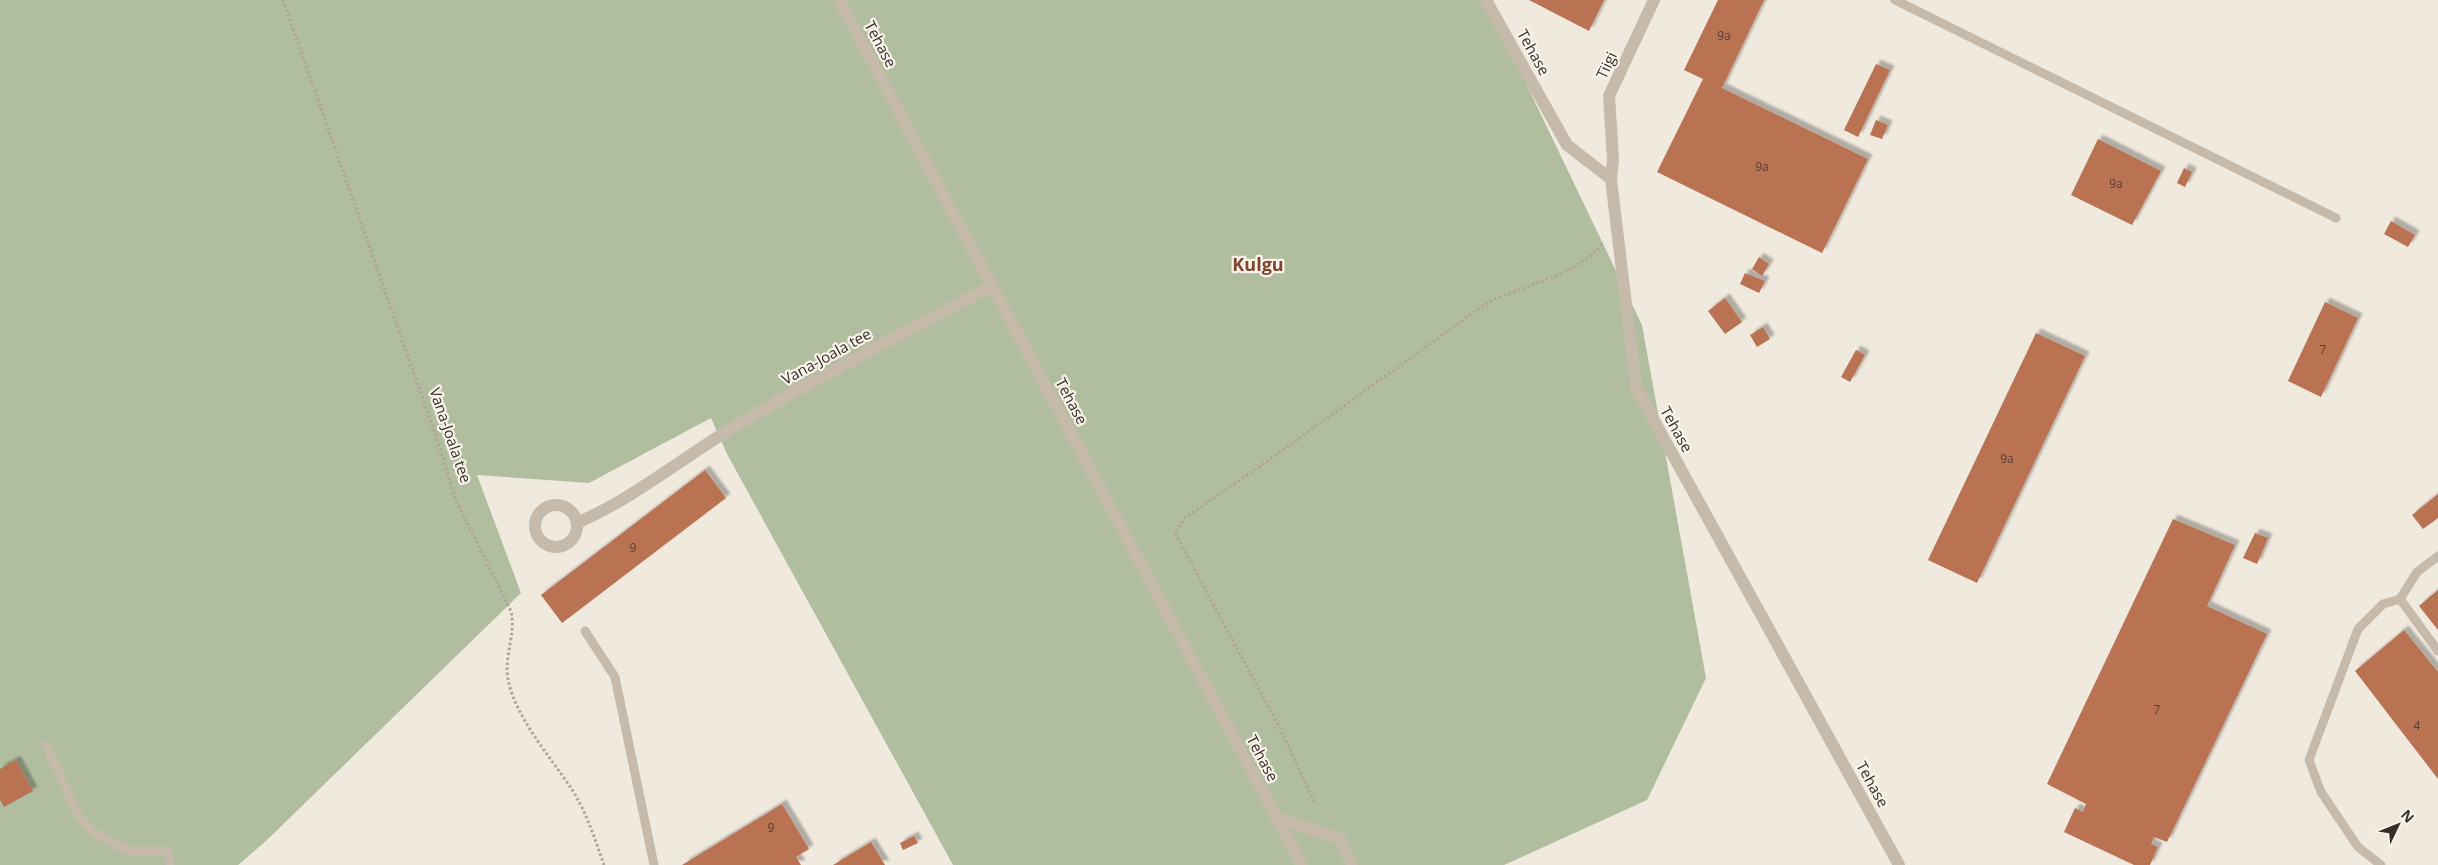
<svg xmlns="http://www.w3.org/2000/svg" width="2438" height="865" viewBox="0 0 2438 865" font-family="'Open Sans',sans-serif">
	<defs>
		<filter id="shadow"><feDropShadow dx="4.5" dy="-4.5" stdDeviation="1" flood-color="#0004"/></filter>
	</defs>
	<rect width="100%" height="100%" fill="#f0e9de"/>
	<polygon fill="#b1bd9f" points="0,0 1486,0 1642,325 1706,678 1647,800 1504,865 953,865 727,454 711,418 589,483 477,475 521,593 267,840 238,865 0,865"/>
	<g fill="#b97353" filter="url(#shadow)">
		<polygon points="1529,0 1604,0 1589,31"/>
		<polygon points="1718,0 1764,0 1722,88 1868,159 1822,253 1657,172 1703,79 1684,70"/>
		<polygon points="1876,64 1890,70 1858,137 1844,130"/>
		<polygon points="1876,120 1888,125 1882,139 1870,135"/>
		<polygon points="2098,139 2161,171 2132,225 2071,195"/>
		<polygon points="2184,168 2192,172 2185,187 2177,183"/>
		<polygon points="2391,221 2415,235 2408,247 2384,234"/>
		<polygon points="1759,257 1769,264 1762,276 1752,269"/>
		<polygon points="1745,273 1765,281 1759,293 1740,284"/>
		<polygon points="1725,298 1742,322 1725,334 1708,311"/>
		<polygon points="2325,302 2358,318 2321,397 2288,381"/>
		<polygon points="1763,327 1770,339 1757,347 1750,335"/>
		<polygon points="2036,333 2085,356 1977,583 1928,560"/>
		<polygon points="1856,350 1865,355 1850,382 1841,377"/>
		<polygon points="705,470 726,498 562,623 541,595"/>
		<polygon points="2438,494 2438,518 2423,529 2412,515"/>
		<polygon points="2173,519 2235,545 2207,606 2267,634 2167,842 2154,837 2151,844 2158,847 2150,865 2134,865 2064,832 2075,808 2083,812 2086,804 2047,784"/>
		<polygon points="2255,533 2268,538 2257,564 2243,558"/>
		<polygon points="2438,590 2438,630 2419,606"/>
		<polygon points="2404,630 2438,672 2438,779 2355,671"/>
		<polygon points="16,760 33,791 4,807 0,800 0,769"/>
		<polygon points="782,804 809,849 796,857 801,865 682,865"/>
		<polygon points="914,836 918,843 903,850 900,843"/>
		<polygon points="871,842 885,865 833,865"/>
	</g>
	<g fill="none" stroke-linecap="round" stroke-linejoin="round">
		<g stroke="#b2a495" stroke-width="3" stroke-dasharray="2.5 2.5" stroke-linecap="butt">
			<path d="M283 0 438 442 456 501 511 611C516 634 504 656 508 679 514 715 551 758 571 788 586 811 595 839 604 865"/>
			<path d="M1314 802 1283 734 1175 533 1186 517 1262 465 1484 305C1522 284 1576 278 1604 242"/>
		</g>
		<g stroke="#c6baab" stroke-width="9">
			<polyline points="1895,0 2336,218"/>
			<polyline points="2400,599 2417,572 2438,556"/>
			<polyline points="585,631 615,677 654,865"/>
			<polyline points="46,745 79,817 93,832 129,851 168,851 170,865"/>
			<polyline points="2381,865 2358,847 2321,792 2309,760 2358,629 2383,604 2400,599 2438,651"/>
		</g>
		<g stroke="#c6baab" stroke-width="12">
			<polyline points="839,0 1302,865"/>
			<polyline points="1486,0 1567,145 1611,179 1636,388 1899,865"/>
			<polyline points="1611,179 1613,159 1609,96 1654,0"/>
			<circle cx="556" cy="526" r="21"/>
			<path d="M577 523C636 497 686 455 742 422 824 374 908 330 992 286"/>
			<polyline points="1276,817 1340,839 1352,865"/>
		</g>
	</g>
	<g text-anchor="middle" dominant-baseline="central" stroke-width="4.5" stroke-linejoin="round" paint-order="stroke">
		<g font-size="12" fill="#563f34">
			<text x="1724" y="35">9a</text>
			<text x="1762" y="166">9a</text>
			<text x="2116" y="183">9a</text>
			<text x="2323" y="349">7</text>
			<text x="2007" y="458">9a</text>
			<text x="633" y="547">9</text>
			<text x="2157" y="709">7</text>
			<text x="2417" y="725">4</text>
			<text x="771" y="827">9</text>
		</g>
		<g font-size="15" fill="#352e29" stroke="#f8f2ea">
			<text transform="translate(881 44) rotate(62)">Tehase</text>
			<text transform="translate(1534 52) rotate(61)">Tehase</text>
			<text transform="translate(1606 65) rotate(-65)">Tiigi</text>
			<text transform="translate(826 356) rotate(-29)">Vana-Joala tee</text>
			<text transform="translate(1072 401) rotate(62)">Tehase</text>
			<text transform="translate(1677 429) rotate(61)">Tehase</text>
			<text transform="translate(451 435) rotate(71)">Vana-Joala tee</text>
			<text transform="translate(1263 758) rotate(62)">Tehase</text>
			<text transform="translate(1873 784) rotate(61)">Tehase</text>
		</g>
		<g font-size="18" font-weight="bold" fill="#7b442b" stroke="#f8f2ea">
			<text x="1258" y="264">Kulgu</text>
		</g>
	</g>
	<g transform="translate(2398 825) rotate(47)" stroke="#f8f2ea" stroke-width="4" paint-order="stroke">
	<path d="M0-4L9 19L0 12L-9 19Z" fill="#352e29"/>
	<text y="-8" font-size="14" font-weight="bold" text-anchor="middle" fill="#352e29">N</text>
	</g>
</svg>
